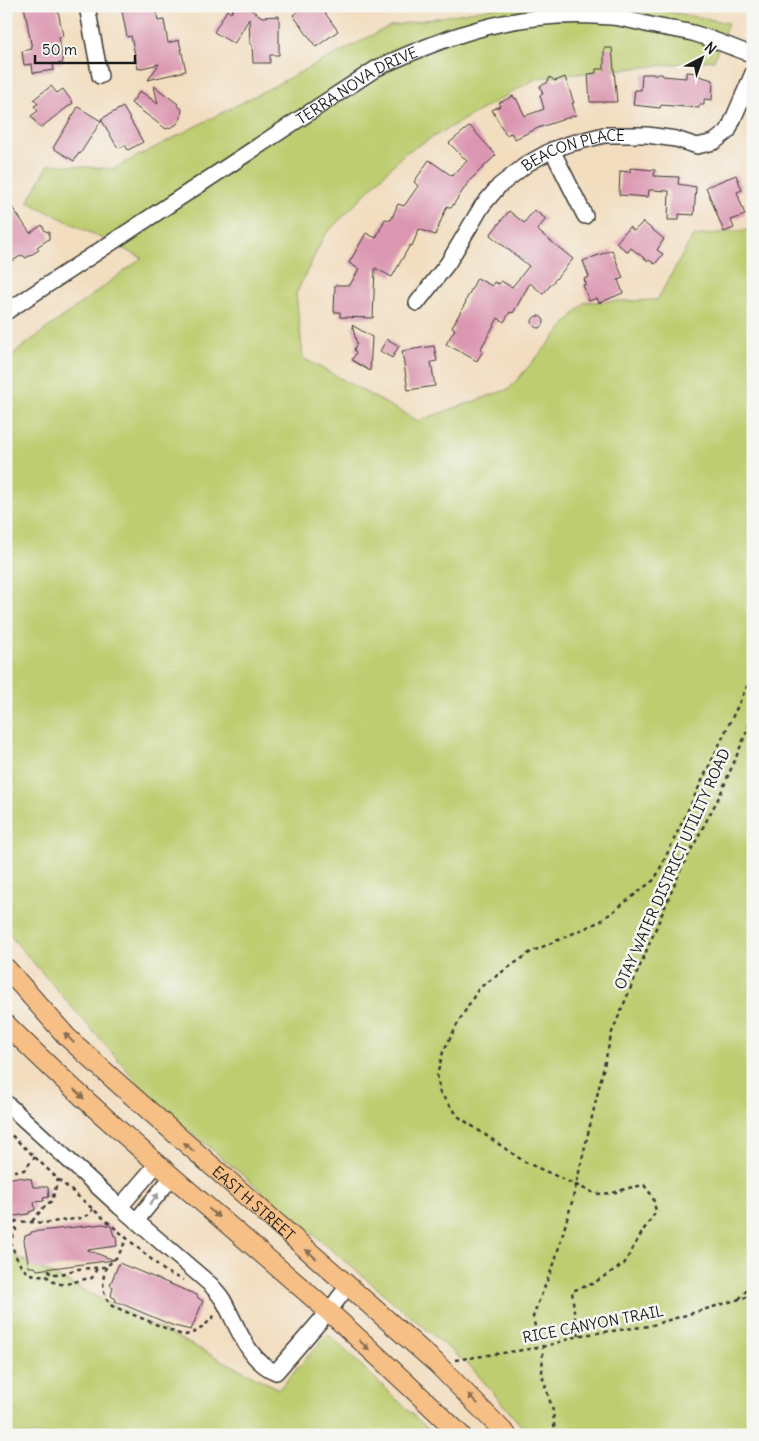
<svg xmlns="http://www.w3.org/2000/svg" width="759" height="1441" viewBox="0 0 759 1441" font-family="Delius,sans-serif">
	<rect width="100%" height="100%" fill="#f6f6f2"/>
	<filter id="ink" filterUnits="userSpaceOnUse"><feTurbulence type="fractalNoise" baseFrequency=".02" numOctaves="2"/><feDisplacementMap in="SourceGraphic" scale="10" xChannelSelector="R" yChannelSelector="G"/><feConvolveMatrix kernelMatrix="1 2 1 2 8 2 1 2 1" color-interpolation-filters="sRGB"/></filter>
	<filter id="wash" filterUnits="userSpaceOnUse"><feTurbulence type="fractalNoise" baseFrequency=".0096" numOctaves="4" result="noise"/><feDisplacementMap in="SourceGraphic" scale="20" xChannelSelector="R" yChannelSelector="G"/><feGaussianBlur stdDeviation="1.12" result="paint"/><feColorMatrix in="noise" values="0 0 0 0 0 0 0 0 0 0 0 0 0 0 0 0 0 1.4 0 .05"/><feComposite in="paint" operator="in"/></filter>
	<g filter="url(#wash)">
		<rect width="100%" height="100%" fill="#f2ddbf"/>
		<g fill="#bdcd6f" stroke="#6c7446">
			<polygon points="504,6 639,6 728,23 714,60 537,78 405,153 324,236 296,294 303,358 418,421 509,389 585,302 657,300 693,236 753,229 753,1435 529,1435 472,1368 152,1099 6,931 6,359 142,258 28,202 49,164 113,169 390,26"/>
			<polygon points="6,1251 279,1389 328,1334 434,1435 6,1435"/>
		</g>
		<g id="blocks">
			<g fill="#db97b1">
				<polygon points="24,6 57,6 63,36 59,37 63,63 53,64 54,70 33,73 32,64 24,65 22,51 32,49"/>
				<polygon points="121,6 156,6 158,21 164,20 168,43 179,40 186,71 148,80 159,64 138,69 131,36 127,37"/>
				<polygon points="235,6 245,6 262,17 279,16 279,55 270,55 270,63 253,63 252,45 250,44 249,19 234,44 214,32 227,10 231,13"/>
				<polygon points="304,6 309,11 315,6 320,6 338,31 316,47 293,15"/>
				<polygon points="604,48 612,48 617,102 590,102 588,74 596,73 596,69 604,69"/>
				<polygon points="686,72 699,73 699,76 713,80 712,100 704,99 704,105 699,105 699,108 661,105 660,108 633,105 635,90 641,90 642,74 662,74 663,76 686,78"/>
				<polygon points="550,77 555,81 565,77 574,103 572,103 576,115 538,128 515,139 511,133 506,135 492,110 500,106 499,103 513,96 515,99 516,98 525,116 544,109 540,95 543,94 540,86 547,83"/>
				<polygon points="51,86 57,93 63,89 73,103 40,128 31,116 38,111 34,106 38,104 34,99"/>
				<polygon points="154,86 178,104 177,105 182,109 181,118 176,125 166,129 131,103 140,91 158,104"/>
				<polygon points="78,107 101,121 80,154 79,153 74,161 53,148"/>
				<polygon points="123,107 143,142 128,150 125,145 119,148 116,145 101,119"/>
				<polygon points="470,126 496,155 470,180 451,208 447,206 435,235 419,229 412,246 410,245 392,277 375,268 373,318 340,317 340,312 334,312 335,285 350,285 359,269 349,263 366,233 376,238 385,219 391,220 398,204 404,206 418,186 414,182 429,160 452,176 467,161 449,143"/>
				<polygon points="630,168 655,170 654,176 679,177 678,184 696,187 694,215 679,214 679,220 668,220 669,191 649,190 648,197 619,195 620,171 630,172"/>
				<polygon points="736,175 742,190 737,192 745,215 731,220 734,228 724,232 706,187"/>
				<polygon points="6,198 30,233 42,225 45,231 49,232 49,239 37,247 39,250 26,258 22,255 11,262 6,255"/>
				<polygon points="534,210 546,219 537,230 573,259 543,294 530,283 513,313 510,312 504,322 498,318 480,350 483,351 477,361 446,344 455,329 452,327 466,302 465,302 477,278 492,286 494,282 499,284 501,281 512,287 529,266 490,235 509,211 524,223"/>
				<polygon points="643,222 664,239 657,250 663,254 655,264 649,260 648,261 631,248 628,252 616,243 629,227 634,231"/>
				<polygon points="612,250 623,278 618,280 623,293 599,303 597,298 589,301 583,285 586,284 584,279 589,277 583,261"/>
				<circle cx="538" cy="322" r="6"/>
				<polygon points="352,325 372,337 370,371 352,360 356,353 354,349 357,344"/>
				<polygon points="387,339 399,346 392,358 380,351"/>
				<polygon points="434,346 437,361 431,362 435,386 408,390 402,351"/>
				<polygon points="17,1177 31,1179 33,1187 48,1187 49,1197 43,1198 44,1201 34,1202 35,1210 29,1212 29,1214 6,1217 6,1179"/>
				<polygon points="103,1224 111,1226 114,1236 116,1236 117,1246 87,1250 114,1260 37,1270 35,1267 29,1267 24,1241 25,1236 31,1234 31,1232"/>
				<polygon points="119,1263 197,1295 198,1298 203,1301 191,1330 174,1326 115,1301 116,1299 111,1296 113,1287 110,1285"/>
			</g>
		</g>
	</g>
	<g filter="url(#ink)">
		<use href="#blocks" fill-opacity="0" stroke="#3c3934" stroke-width="1"/>
		<g fill="none" stroke-linecap="round" stroke-linejoin="round">
			<g stroke="#3c3934" stroke-width="18">
				<g id="minor">
					<polyline points="87,6 100,76"/>
					<polyline points="552,150 585,216"/>
					<path id="s1" d="M417 303 448 263 482 206 499 186 527 164 552 150 569 144 604 135H647L676 139 697 146 714 142 728 131 753 73"/>
					<path id="s2" d="M6 312 377 68C455 32 523 9 611 17 625 18 641 23 655 26 669 29 683 30 696 34 715 40 734 48 753 55"/>
					<path d="M6 1103 120 1207 211 1285C215 1290 220 1295 223 1300 237 1324 247 1361 276 1372L328 1312 348 1286"/>
					<polyline points="120,1207 157,1164"/>
					<polyline points="136,1221 172,1177"/>
				</g>
			</g>
			<g stroke="#3c3934" stroke-width="21">
				<g id="major">
					<path id="s3" d="M6 968 67 1037 121 1086 436 1363 507 1435"/>
					<path d="M6 1024C108 1126 220 1216 328 1311 373 1351 417 1393 461 1435"/>
				</g>
			</g>
			<g stroke="#3c3934" stroke-width="2.5" stroke-dasharray="4 4" stroke-linecap="butt">
				<polyline points="6,1130 58,1179 166,1272 183,1280"/>
				<polyline points="6,1172 24,1170 35,1157"/>
				<path d="M32 1221C39 1214 43 1206 52 1201L58 1179"/>
				<polyline points="6,1223 15,1221 44,1223 82,1218 88,1215 93,1209"/>
				<polyline points="6,1239 10,1241 16,1230 15,1221"/>
				<path d="M10 1241C18 1260 20 1278 46 1275"/>
				<path d="M106 1267C102 1280 101 1295 112 1306L182 1335C197 1335 205 1325 215 1315"/>
				<polyline points="49,1270 50,1274 61,1274 78,1269 106,1267 118,1256 127,1238"/>
				<path d="M46 1275C60 1293 74 1279 92 1278L97 1268"/>
				<polyline points="739,1299 753,1283"/>
				<polyline points="579,1336 575,1320 572,1291 592,1284 624,1264 644,1229 656,1212 653,1197 644,1185 628,1188 613,1193 596,1194 525,1162 459,1117 440,1093 437,1075 443,1052 459,1021 479,988 531,952 601,921 655,879 753,674"/>
				<polyline points="455,1360 543,1347 582,1335 649,1326 753,1295"/>
				<polyline points="555,1435 553,1411 542,1375 543,1347 536,1331 533,1317 538,1303 554,1264 572,1202 612,1032 681,869 720,795 753,717"/>
			</g>
			<use href="#minor" stroke="#fff" stroke-width="15"/>
			<use href="#major" stroke="#f5bf86" stroke-width="19"/>
		</g>
		<defs><path id="oneway-solid" d="M-6-.8H1V-3.2L6.5 0L1 3.2V.8H-6Z" transform="scale(1.25)"/></defs>
		<g fill="#886e51">
			<use href="#oneway-solid" transform="translate(69 1038) rotate(-135)"/>
			<use href="#oneway-solid" transform="translate(79 1094) rotate(43)"/>
			<use href="#oneway-solid" transform="translate(189 1147) rotate(-139)"/>
			<use href="#oneway-solid" transform="translate(214 1213) rotate(40)"/>
			<use href="#oneway-solid" transform="translate(311 1254) rotate(-139)"/>
			<use href="#oneway-solid" transform="translate(364 1345) rotate(43)"/>
			<use href="#oneway-solid" transform="translate(473 1399) rotate(-135)"/>
		</g>
		<use fill="#999" href="#oneway-solid" transform="translate(154 1199) rotate(-50)"/>
	</g>
	<g text-anchor="middle" dominant-baseline="central" stroke-width="5" stroke-linejoin="round" paint-order="stroke">
		<g font-size="15" fill="#1c1c1c" stroke="#f6f6f2">
			<text stroke="none"><textPath href="#s2" startOffset="418">TERRA NOVA DRIVE</textPath></text>
			<text stroke="none"><textPath href="#s1" startOffset="228">BEACON PLACE</textPath></text>
			<text transform="translate(672 869) rotate(-66)">OTAY WATER DISTRICT UTILITY ROAD</text>
			<text stroke="none"><textPath href="#s3" startOffset="342">EAST H STREET</textPath></text>
			<text transform="translate(593 1324) rotate(-11)">RICE CANYON TRAIL</text>
		</g>
	</g>
	<rect width="759" height="1441" fill="none" stroke="#f6f6f2" stroke-width="25"/>
	<g transform="translate(702 58) rotate(41)" stroke="#f6f6f2" stroke-width="4" paint-order="stroke">
	<path d="M0-4L9 19L0 12L-9 19Z" fill="#1c1c1c"/>
	<text y="-8" font-size="14" font-weight="bold" text-anchor="middle" fill="#1c1c1c">N</text>
	</g>
	<path d="M35 55v8h100v-8" fill="none" stroke="#1c1c1c" stroke-width="2.5"/>
	<text x="42" y="55" font-size="15" fill="#1c1c1c" stroke="#f6f6f2" stroke-width="4" paint-order="stroke">50 m</text>
</svg>
